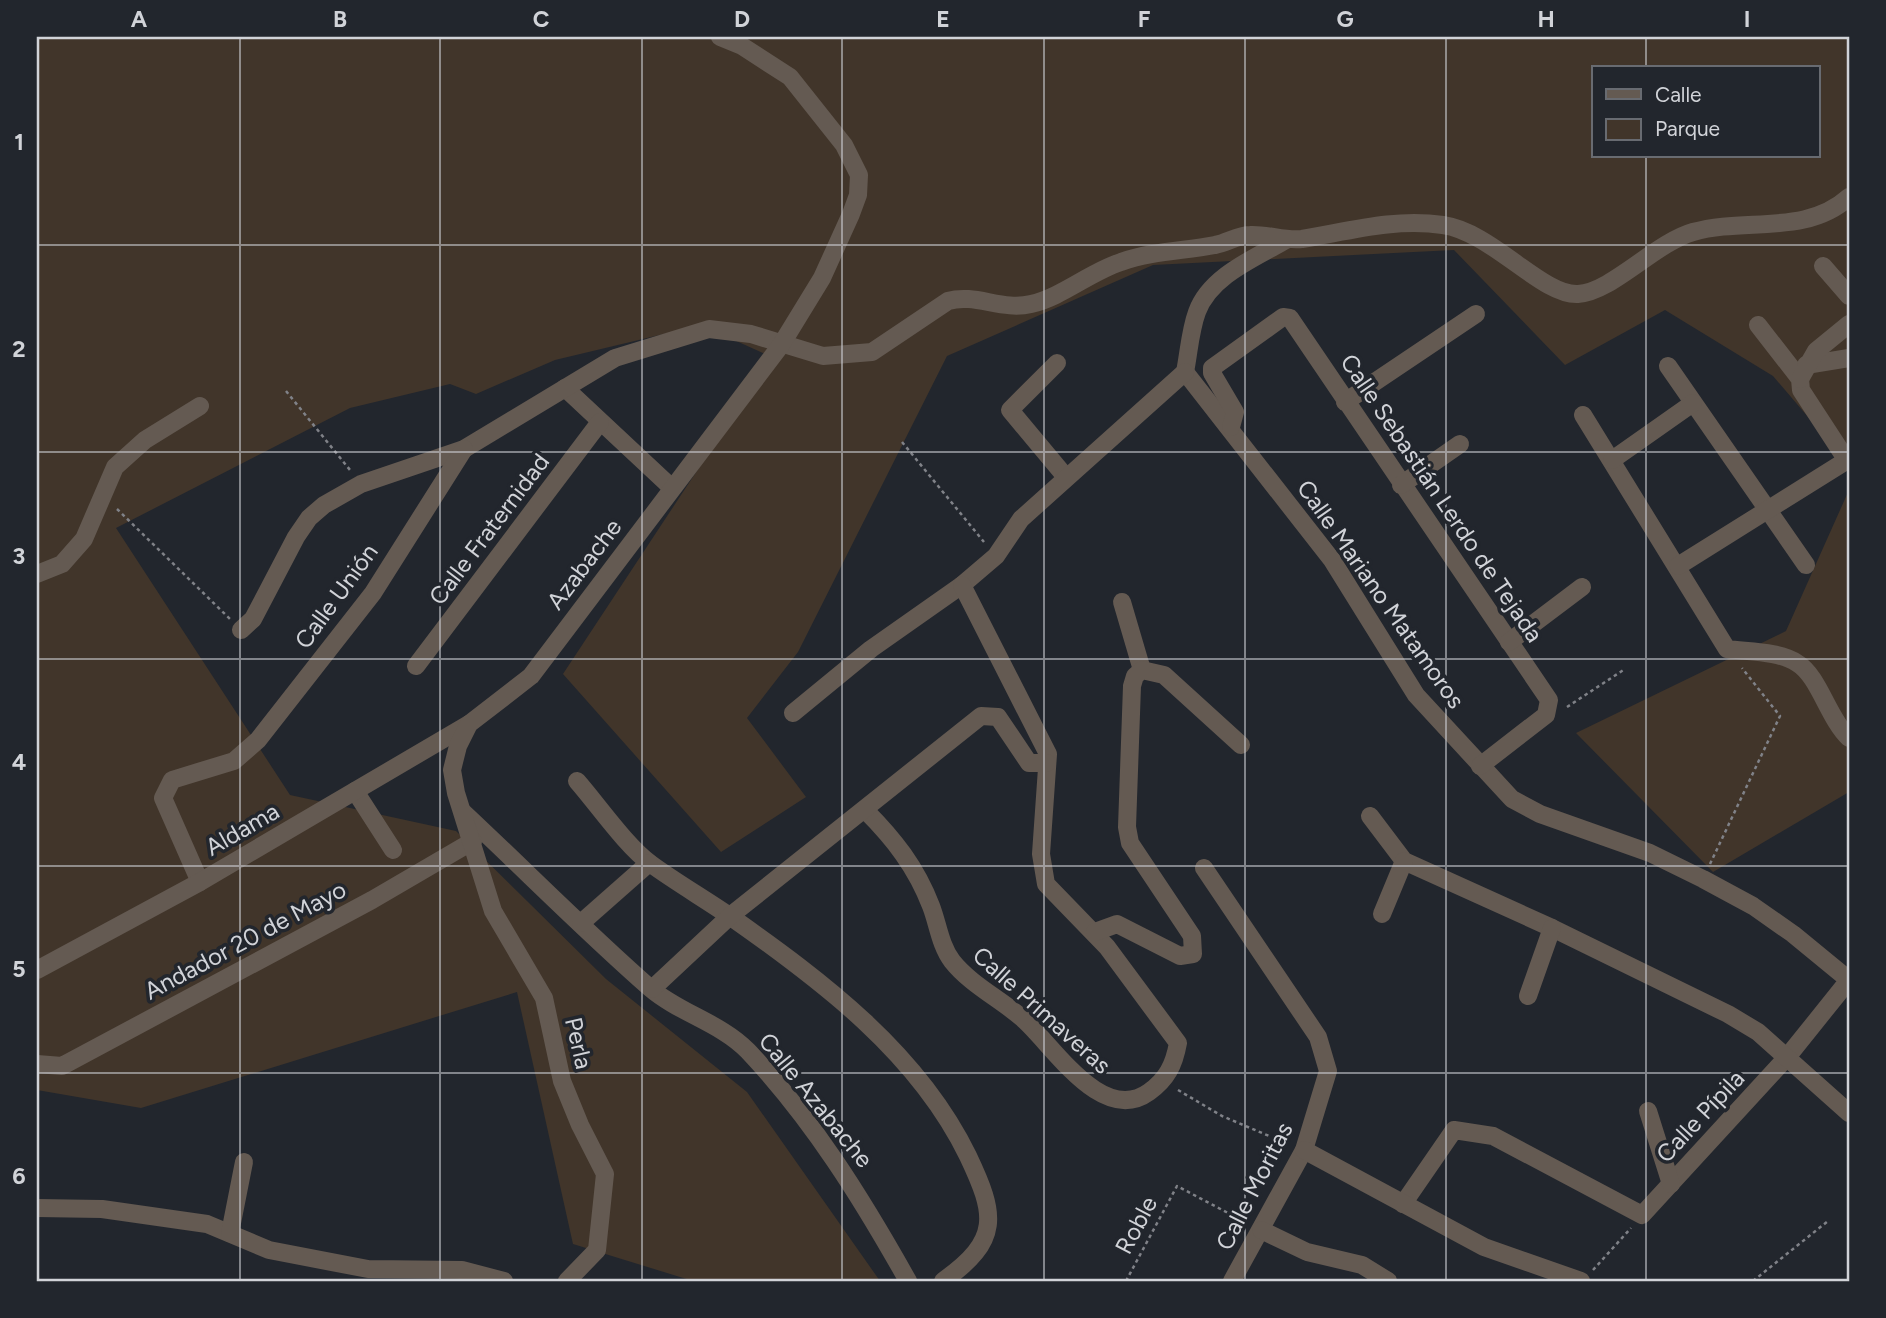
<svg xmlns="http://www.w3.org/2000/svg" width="1886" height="1318" viewBox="0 0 1886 1318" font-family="Figtree,sans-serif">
	<rect width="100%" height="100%" fill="#22262d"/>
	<g fill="#41352a" fill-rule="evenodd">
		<path d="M37 37H1849V465L1773 376 1665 310 1565 365 1454 250 1153 265 947 356 798 652 747 718 806 797 721 852 563 674 772 357 712 330 668 333 555 360 476 394 450 384 350 408 116 528 290 795 456 831 606 979 747 1092 880 1281H693L573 1244 517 992 141 1108 37 1090ZM1594 68H1818V156H1594Z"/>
		<polygon points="1849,490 1849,792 1713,872 1576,733 1786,631"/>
	</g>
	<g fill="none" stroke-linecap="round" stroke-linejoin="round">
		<g stroke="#808288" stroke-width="2.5" stroke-dasharray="3.5 3.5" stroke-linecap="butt">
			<polyline points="286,391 350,470"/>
			<polyline points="902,442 984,542"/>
			<polyline points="117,509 230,619"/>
			<polyline points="1567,707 1625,669"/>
			<polyline points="1710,864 1780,716 1742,668"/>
			<polyline points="1178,1090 1222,1116 1288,1144"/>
			<polyline points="1593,1270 1631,1228"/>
			<polyline points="1126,1281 1177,1186 1245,1222"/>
			<polyline points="1753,1281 1828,1221"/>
		</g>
		<g stroke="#645a52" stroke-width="18">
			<polyline points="1823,266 1849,296"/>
			<polyline points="1758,325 1800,379 1801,390 1846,459"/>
			<polyline points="1057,363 1010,410 1065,476"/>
			<polyline points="1806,365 1849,358"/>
			<polyline points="1668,366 1806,565"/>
			<polyline points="1185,372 1332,560 1416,695 1512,799 1540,814 1650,853 1703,879 1753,906 1793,934 1849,980 1788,1056 1642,1215 1493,1136 1454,1130 1403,1204"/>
			<path d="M1185 372C1189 352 1190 331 1197 312 1210 276 1255 258 1286 240"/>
			<polyline points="1800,379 1816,351 1849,324"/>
			<polyline points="565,388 672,488"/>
			<polyline points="1345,402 1476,314"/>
			<path d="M1583 415 1727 649C1748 652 1779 651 1797 663 1819 676 1828 718 1849 738"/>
			<polyline points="1231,427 1235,412 1212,373 1212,368 1283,317 1290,318 1549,700 1546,715 1480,766"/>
			<polyline points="1612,460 1693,403"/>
			<polyline points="1401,485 1460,444"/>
			<polyline points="1678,566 1849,459"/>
			<polyline points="37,574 62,564 84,539 115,467 145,440 200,406"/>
			<polyline points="1122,602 1142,670"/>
			<path d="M241 630 253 619 296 537 309 518 324 505 361 484 464 449 615 358 709 329 751 334 823 356 872 352 948 301C975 293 1002 311 1031 304 1062 297 1090 272 1121 262 1152 251 1184 251 1215 245 1227 243 1238 235 1250 235 1268 234 1284 241 1302 239 1350 231 1394 218 1443 225 1492 232 1542 296 1578 294 1612 292 1655 243 1693 232 1746 217 1806 236 1849 197"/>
			<polyline points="1509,642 1582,587"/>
			<polyline points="416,666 600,422"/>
			<polyline points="793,713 871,649 962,585 996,556 1021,519 1185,372"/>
			<path d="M577 781C598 805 627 847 651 864 677 883 705 899 731 917 822 981 918 1053 968 1156 996 1215 1001 1240 943 1281"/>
			<polyline points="355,791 393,850"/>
			<path d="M865 810C894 839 916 867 931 906 938 924 940 945 952 961 970 984 1000 999 1022 1018 1053 1045 1102 1126 1149 1092 1167 1079 1174 1065 1178 1043L1107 947 1046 884 1041 854 1048 754 962 585"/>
			<path d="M464 813C526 871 586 932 650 988 679 1013 721 1023 748 1051 813 1120 862 1199 908 1281"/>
			<polyline points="1370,816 1404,861 1552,928 1728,1014 1758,1032 1849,1113"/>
			<polyline points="1204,868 1318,1037 1328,1071 1304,1150 1232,1281"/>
			<polyline points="200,882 163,798 172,780 234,761 258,740 373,593 464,449"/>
			<polyline points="1382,914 1404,861"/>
			<polyline points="581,923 649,863"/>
			<polyline points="1095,932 1117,924 1180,956 1193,954 1192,936 1130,843 1127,827 1132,686 1135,676 1142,670 1164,675 1241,745"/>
			<polyline points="37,970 200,882 469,724"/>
			<polyline points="652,989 730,916 981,716 998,717 1029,763 1047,763"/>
			<polyline points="1528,996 1552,928"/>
			<polyline points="37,1064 62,1066 372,900 473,841"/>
			<polyline points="1648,1111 1671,1184"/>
			<polyline points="1304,1150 1484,1247 1581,1281"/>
			<polyline points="37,1208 102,1209 207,1224 269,1250 368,1269 462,1270 504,1281"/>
			<polyline points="1261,1230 1307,1252 1362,1265 1388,1281"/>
			<polyline points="230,1233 244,1162"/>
			<polyline points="567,1281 597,1250 605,1174 580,1125 562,1081 544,998 493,911 456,793 452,770 458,746 469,724 531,676 781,345 822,278 851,214 858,195 859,175 844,145 790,77 742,46 720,37"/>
		</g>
	</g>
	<path fill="none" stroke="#d1d3d8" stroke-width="2" stroke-opacity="0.55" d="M240 37V1281M440 37V1281M642 37V1281M842 37V1281M1044 37V1281M1245 37V1281M1446 37V1281M1646 37V68M1646 156V1281M37 245H1849M37 452H1849M37 659H1849M37 866H1849M37 1073H1849"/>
	<g text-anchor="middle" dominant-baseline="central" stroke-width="7" stroke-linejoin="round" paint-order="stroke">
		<g font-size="24" fill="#d1d3d8" stroke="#22262d">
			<text transform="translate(1442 498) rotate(56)">Calle Sebastián Lerdo de Tejada</text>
			<text transform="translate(489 529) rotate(-53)">Calle Fraternidad</text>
			<text transform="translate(584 564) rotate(-53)">Azabache</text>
			<text transform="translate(1381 594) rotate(55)">Calle Mariano Matamoros</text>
			<text transform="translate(336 596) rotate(-54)">Calle Unión</text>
			<text transform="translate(242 829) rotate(-30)">Aldama</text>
			<text transform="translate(245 940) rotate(-28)">Andador 20 de Mayo</text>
			<text transform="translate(1042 1010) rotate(42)">Calle Primaveras</text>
			<text transform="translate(579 1043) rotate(77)">Perla</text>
			<text transform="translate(816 1100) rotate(51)">Calle Azabache</text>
			<text transform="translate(1700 1116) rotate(-47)">Calle Pípila</text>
			<text transform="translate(1254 1186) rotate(-63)">Calle Moritas</text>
			<text transform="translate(1136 1225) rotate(-62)">Roble</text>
		</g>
	</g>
	<rect width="1886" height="1318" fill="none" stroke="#22262d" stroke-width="77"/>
	<rect x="1592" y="66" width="228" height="91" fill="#22262d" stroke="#686b71" stroke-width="2"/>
	<rect x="1606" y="89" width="35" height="10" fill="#645a52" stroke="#686b71" stroke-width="2"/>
	<text x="1655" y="102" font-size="21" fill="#d1d3d8">Calle</text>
	<rect x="1606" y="119" width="35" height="21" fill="#41352a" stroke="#686b71" stroke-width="2"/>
	<text x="1655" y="136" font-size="21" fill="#d1d3d8">Parque</text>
	<rect x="38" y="38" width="1810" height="1242" fill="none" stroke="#d1d3d8" stroke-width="2.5"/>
	<g font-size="23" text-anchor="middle" font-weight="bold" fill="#d1d3d8">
		<text x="139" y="27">A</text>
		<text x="340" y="27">B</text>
		<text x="541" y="27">C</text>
		<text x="742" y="27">D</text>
		<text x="943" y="27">E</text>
		<text x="1144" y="27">F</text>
		<text x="1345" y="27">G</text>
		<text x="1546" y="27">H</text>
		<text x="1747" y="27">I</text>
		<text x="19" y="150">1</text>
		<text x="19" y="357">2</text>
		<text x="19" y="564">3</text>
		<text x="19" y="770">4</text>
		<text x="19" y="977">5</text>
		<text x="19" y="1184">6</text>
	</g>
</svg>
